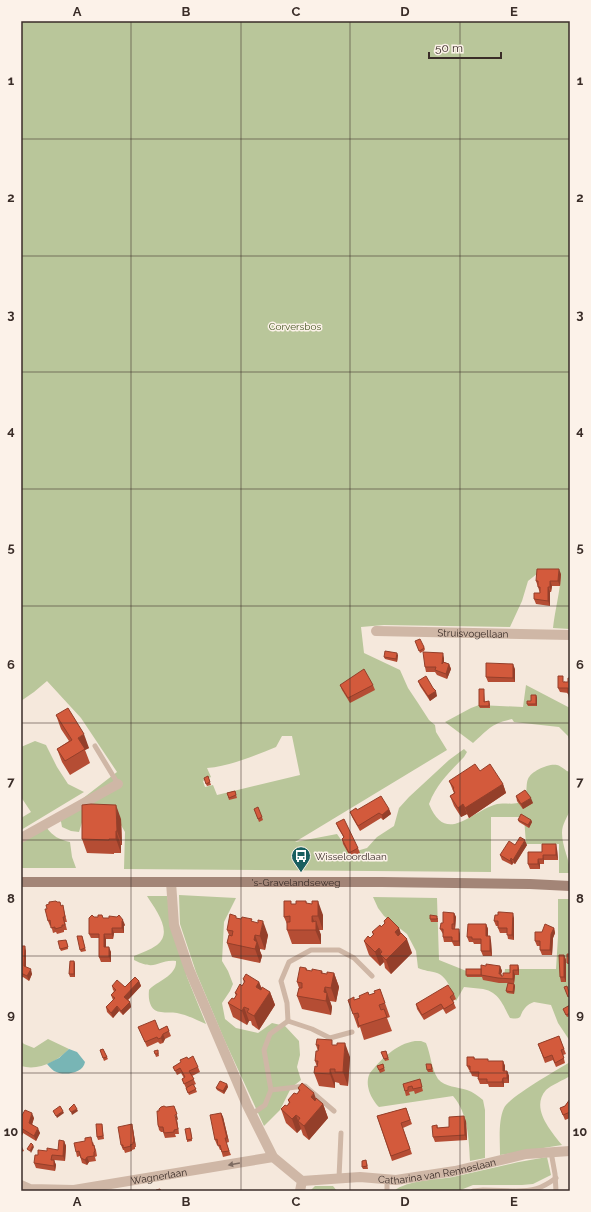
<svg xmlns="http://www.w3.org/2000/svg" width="591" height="1212" viewBox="0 0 591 1212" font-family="Raleway,sans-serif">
	<rect width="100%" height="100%" fill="#f5e8dc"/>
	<g fill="#b9c69a" fill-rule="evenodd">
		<path d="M21 21H570V629L553 628C555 610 560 592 561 574L538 573 528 581 522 601 510 627 384 625 361 627 364 653 400 670 408 688 418 703 429 720 435 725 436 732 447 750 295 842 337 834 344 844 353 852 367 848 377 837 394 826 399 808 409 797 449 760 464 749 467 752 464 757C449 773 437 783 429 804 446 846 471 811 497 804 504 802 515 806 521 801 529 796 525 786 528 779 531 771 549 763 557 765 562 766 565 771 570 772 570 780 572 804 570 810 567 818 562 824 562 833 562 847 570 860 570 873H559V844H526L524 817H491V872L124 869 125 832 115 815 84 816 79 832 71 831 62 827 60 816 117 772 81 718 47 681 34 692 21 701ZM282 736H292L300 775 217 795 213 785 205 787 203 781 211 777 207 768C231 766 254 756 276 747Z"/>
		<path d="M526 685 570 708V742L568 736 559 727 514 722 512 719C490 724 489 729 473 743L445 722 471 708 479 705 523 707Z"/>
		<polygon points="35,741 46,745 57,767 68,784 84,792 21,830 21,818 31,812 21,797 21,747"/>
		<path d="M46 827C54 837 58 839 70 842L72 857 76 868H21V842Z"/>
		<polygon points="179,895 236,898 224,922 222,961 228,971 233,984 230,991 222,1003 225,1019 236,1028 258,1033 272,1023 285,1026 299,1041 300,1055 297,1067 301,1080 291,1088 280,1110 264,1126 224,1039 196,972 180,924"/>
		<path d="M147 896H167L187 977 206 1024C197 1020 187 1015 177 1013 172 1012 166 1013 161 1012 150 1011 148 1000 149 990 157 981 177 976 176 961 157 959 157 972 134 960V956C141 953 150 950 157 945 174 932 155 909 147 896Z"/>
		<path d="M373 897 437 898 439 960 469 972 480 975 504 976 505 969H556L558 937V899H570V1041L558 1023 551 1005 534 1002C531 1003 527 1005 525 1008 518 1016 524 1020 510 1018 503 1005 499 992 483 989 477 988 470 988 464 987L456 1001C452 992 447 976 437 973 430 971 425 971 418 968L416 951 407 934 384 916 378 908Z"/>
		<path d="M48 1039 69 1049C57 1062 38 1071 21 1066V1041L24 1044 34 1048Z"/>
		<path d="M415 1041H421L426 1043C431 1055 431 1068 438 1079 445 1087 458 1087 467 1090 473 1092 478 1096 483 1100L485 1110V1158L470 1161C469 1139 468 1113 453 1096L379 1107C371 1099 364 1084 370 1073 381 1059 396 1044 415 1041Z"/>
		<path d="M570 1062V1076C564 1080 551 1085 546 1090 530 1108 551 1131 562 1145L500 1155C500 1141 498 1121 504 1108 509 1097 557 1070 570 1062Z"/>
		<path d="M547 1157 551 1175 533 1184 522 1185H473L458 1191H394C407 1180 436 1180 453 1177 484 1170 515 1162 547 1157Z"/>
		<polygon points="315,1186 333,1186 337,1191 310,1191"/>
	</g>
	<path fill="#78b5b5" d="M69 1049 77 1052 85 1062C83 1074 63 1076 54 1071 51 1069 49 1066 47 1064L59 1058Z"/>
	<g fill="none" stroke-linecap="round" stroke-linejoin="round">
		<g stroke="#cfb7a6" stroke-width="5">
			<polyline points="95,746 118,784"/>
			<polyline points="288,1021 287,1003 281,981 289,962 311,950 339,950 354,958 372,976"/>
			<polyline points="271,1090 264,1050 270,1034 288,1021 312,1029 330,1038 352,1032"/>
			<polyline points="252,1114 265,1105 271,1090 305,1086 334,1111"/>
			<polyline points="551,1152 555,1174 556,1191"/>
			<polyline points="339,1178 341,1133"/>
			<polyline points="387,1191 387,1180"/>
			<polyline points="473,1191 483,1190 514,1191"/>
			<path d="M515 1191C533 1191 541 1189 556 1178"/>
		</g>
		<g stroke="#cfb7a6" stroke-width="10">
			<path id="s1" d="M376 631 570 635"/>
			<polyline points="21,838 118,784"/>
			<polyline points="171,882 174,925 189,969 247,1105 273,1157 302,1181 300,1191"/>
			<path id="s2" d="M302 1181 360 1177 396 1180 455 1171 526 1154 570 1151"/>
			<path id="s3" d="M21 1185 30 1189 74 1190 273 1157"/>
		</g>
		<path stroke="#a38577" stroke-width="10" id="s4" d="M21 882H382L530 884 570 886"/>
	</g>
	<g fill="#b54d34">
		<polygon points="561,574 560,586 552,586 551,592 550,592 550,606 536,604 534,599 540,593 536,581"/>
		<polygon points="416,643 424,647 425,649 424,651 420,653"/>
		<polygon points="398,655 397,662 385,659 384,657"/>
		<polygon points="444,658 444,662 449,664 451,669 447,679 437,675 435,672 426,672 425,667"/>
		<polygon points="515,669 515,682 488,682 486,677"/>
		<polygon points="570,678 570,699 569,699 568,693 560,692 558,688 565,681 565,682 568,682"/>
		<polygon points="418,681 437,696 430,701 420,686"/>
		<polygon points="340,685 373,685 375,690 350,703 342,690"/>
		<polygon points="484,689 484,692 485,702 489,701 490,704 490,708 480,708 479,706"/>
		<polygon points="536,695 537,698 537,706 528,706 527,704 531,701"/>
		<polygon points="56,715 89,748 85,750 90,763 70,775 62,762 57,749 69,741 61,729"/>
		<polygon points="480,771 503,784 506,793 469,818 467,814 461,817 454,806 450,796 454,793 449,781"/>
		<polygon points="208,776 211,785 207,786 206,784"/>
		<polygon points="235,791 237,798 229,800 227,793"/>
		<polygon points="516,796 533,803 523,809 517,801"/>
		<polygon points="254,809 262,817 263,820 259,822"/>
		<polygon points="389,809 391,814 383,820 381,818 360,831 352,817 350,812 357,810"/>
		<polygon points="121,819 122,845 121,845 121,853 114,853 114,854 87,853 82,839"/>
		<polygon points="518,820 531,820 532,822 529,828 519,822"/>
		<polygon points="336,823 358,848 360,853 351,858 343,844 342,839 344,838 338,828"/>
		<polygon points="515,845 527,845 515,864 513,863 512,865 502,860 500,855"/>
		<polygon points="557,849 558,860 544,860 544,864 540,864 540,869 530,869 528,864 542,852"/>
		<polygon points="306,901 307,904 323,915 323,930 319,930 321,935 321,944 292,944 287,930 287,924 284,917 291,904 296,904"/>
		<polygon points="57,902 61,906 64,910 67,922 65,922 67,930 64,930 64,932 57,934 56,932 53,933 51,925 50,926 48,921 47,909"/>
		<polygon points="454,913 456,917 455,929 460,934 460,946 454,946 452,942 444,942 443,937 443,934 440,929 443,923"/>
		<polygon points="498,915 514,918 514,940 508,939 507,933 500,933 498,928 498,926 496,926 494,921"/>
		<polygon points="94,917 103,918 125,925 124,926 124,933 114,933 113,939 106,939 106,947 111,952 111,962 101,962 99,957 99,938 91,938 89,934"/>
		<polygon points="237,918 253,922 268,935 265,950 260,949 260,951 262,956 260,963 232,957 227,943 229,935 227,930"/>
		<polygon points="438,918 438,922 431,922 430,919"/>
		<polygon points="384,921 399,928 401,934 412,953 391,974 385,968 384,962 380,966 369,955 364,941 370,938 373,935 372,932 381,927 385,924"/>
		<polygon points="486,924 488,929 488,936 491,941 492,956 483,956 481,951 481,944 474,944 473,942 469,942 467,937"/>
		<polygon points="554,928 555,933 553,938 552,955 542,955 540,950 540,946 537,946 535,941 542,932"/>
		<polygon points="82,936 86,951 81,952 80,950"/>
		<polygon points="67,942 68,949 61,951 60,949"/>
		<polygon points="21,946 26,951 26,967 32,974 29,981 23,977 21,978"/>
		<polygon points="564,955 566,960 566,982 561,982 560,977"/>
		<polygon points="74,961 75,964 75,977 70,977 69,974"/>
		<polygon points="518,965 519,970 519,975 515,975 514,984 515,986 514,994 507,993 506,991 508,983 499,983 483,980 482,977 467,977 466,975 481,969 500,966 502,971 501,974 502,976 503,976 510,973"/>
		<polygon points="306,968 308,971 322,971 323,974 327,974 334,973 339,987 336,1002 330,1001 332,1007 331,1015 302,1009 297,996 299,988 297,982"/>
		<polygon points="243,979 259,982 262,989 270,992 275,1005 259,1030 252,1025 251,1021 249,1021 247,1025 233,1017 228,1003 234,999 236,996 235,993 242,986 244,983"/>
		<polygon points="139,981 141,986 128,1000 130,1002 131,1007 123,1015 119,1011 113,1018 107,1012 106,1007 113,1000 111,995 114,991 113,990 112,986 125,987"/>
		<polygon points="380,989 390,1017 387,1018 392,1031 364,1040 360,1027 358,1028 348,1000 354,1000 375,993"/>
		<polygon points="454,994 456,999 453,1001 456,1008 446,1014 443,1009 424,1020 417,1009 416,1004"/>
		<polygon points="570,1005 570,1016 567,1017 564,1011"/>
		<polygon points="167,1026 171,1036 165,1039 163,1043 160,1044 158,1042 147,1047 138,1027 159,1030"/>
		<polygon points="559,1036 566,1054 563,1055 565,1063 556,1067 553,1060 545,1063 538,1044"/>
		<polygon points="316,1045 334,1045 350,1057 348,1086 340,1085 339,1083 335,1082 335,1088 319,1086 314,1073 317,1067 315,1061 318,1051"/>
		<polygon points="103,1049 108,1059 104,1061 100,1050"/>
		<polygon points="158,1050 159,1056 156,1057 155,1054"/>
		<polygon points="386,1051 389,1060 385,1061 381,1052"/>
		<polygon points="474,1057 475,1059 488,1059 488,1061 503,1061 505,1066 505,1071 507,1071 509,1076 509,1083 504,1083 504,1087 489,1087 488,1084 480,1084 478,1079 478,1077 472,1076 470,1070 469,1070 467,1066"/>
		<polygon points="188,1059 198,1067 200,1072 192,1076 196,1084 194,1085 197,1092 189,1095 182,1079 184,1078 181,1073 177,1075 173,1067"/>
		<polygon points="383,1064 385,1071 380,1073 377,1066"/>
		<polygon points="431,1064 432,1066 433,1072 428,1072 427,1070"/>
		<polygon points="227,1084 228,1087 224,1094 217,1090 216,1088"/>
		<polygon points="403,1084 421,1084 423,1091 415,1094 414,1091 409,1092 410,1095 406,1096"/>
		<polygon points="298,1088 316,1099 323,1104 328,1118 309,1140 303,1135 301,1129 297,1133 286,1123 281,1109 287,1106 289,1103 288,1100 297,1094 299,1091"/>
		<polygon points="570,1099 570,1118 565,1120 560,1108 565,1106"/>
		<polygon points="406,1108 412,1124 403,1128 412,1154 392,1161 377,1116"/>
		<polygon points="221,1113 223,1117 229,1142 226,1143 231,1155 223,1157 221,1150 220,1150 218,1145 217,1145 215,1140"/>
		<polygon points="21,1117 34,1118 32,1124 40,1133 36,1141 23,1133 21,1138"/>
		<polygon points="178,1119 177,1120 179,1134 175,1134 176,1137 165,1138 163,1132 161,1132 159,1130 158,1125"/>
		<polygon points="466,1121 467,1140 435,1142 433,1137 437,1125 438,1128 449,1127"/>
		<polygon points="102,1124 104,1139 98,1140 97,1137"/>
		<polygon points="133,1129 136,1147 135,1147 135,1149 132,1150 132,1151 125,1153 124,1150 123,1150 121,1145"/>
		<polygon points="191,1131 192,1141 187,1142 187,1140"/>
		<polygon points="64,1141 66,1146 65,1161 54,1160 56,1165 55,1171 36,1168 34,1163 38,1155 47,1151 58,1150"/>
		<polygon points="93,1142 94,1145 96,1150 97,1156 95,1157 96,1161 89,1162 87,1165 82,1163 80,1156 77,1157 76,1152"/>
		<polygon points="21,1145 24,1151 21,1152"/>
		<polygon points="367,1163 368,1169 363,1169 362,1167"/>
	</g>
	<g fill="#943f2a">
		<polygon points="559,569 561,574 560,586 558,581"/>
		<polygon points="550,581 552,586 551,592 550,587"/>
		<polygon points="548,587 550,592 550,606 548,601"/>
		<polygon points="397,653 398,655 397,662 396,659"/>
		<polygon points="443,653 444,658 444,669 442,664"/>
		<polygon points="449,664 451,669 447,679 446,674"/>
		<polygon points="513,664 515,669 515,682 513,678"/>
		<polygon points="436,691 437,696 430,701 428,696"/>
		<polygon points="536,695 537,698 537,706 536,704"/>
		<polygon points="84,734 89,748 85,750 78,738"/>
		<polygon points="503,784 506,793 469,818 465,808"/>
		<polygon points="531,798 533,803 523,809 521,804"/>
		<polygon points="463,804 467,814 461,817 458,808"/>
		<polygon points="116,805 121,819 122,845 117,831"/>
		<polygon points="389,809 391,814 383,820 382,815"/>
		<polygon points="531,820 532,822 529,828 528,825"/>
		<polygon points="116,831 121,845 121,853 116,839"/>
		<polygon points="525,840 527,845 515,864 513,860"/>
		<polygon points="556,844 557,849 558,860 556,855"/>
		<polygon points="543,855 544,860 544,864 543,859"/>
		<polygon points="511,858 513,863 512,865 510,861"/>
		<polygon points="538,859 540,864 540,869 538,864"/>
		<polygon points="318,901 323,915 323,930 318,916"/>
		<polygon points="454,913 456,917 455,929 454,924"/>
		<polygon points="513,913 514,918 514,940 512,935"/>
		<polygon points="312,916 316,926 316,921 321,935 321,944 312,922"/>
		<polygon points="123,920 125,925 124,926 124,933 122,928 122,921"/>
		<polygon points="263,921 268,935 265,950 260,936"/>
		<polygon points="486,924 488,929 488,940 486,936"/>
		<polygon points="112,928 114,933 113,939 112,934"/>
		<polygon points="399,928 404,942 395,932"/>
		<polygon points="554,928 555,933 553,938 552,955 550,950 551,934"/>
		<polygon points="459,929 460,934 460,946 459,941"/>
		<polygon points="104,934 106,939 106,952 104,947"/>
		<polygon points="255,935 260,949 260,951 262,956 260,963 255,949 254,940"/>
		<polygon points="490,936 491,941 492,956 490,951"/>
		<polygon points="407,939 412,953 391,974 386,960"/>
		<polygon points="25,946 26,951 26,971 24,966"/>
		<polygon points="109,947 111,952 111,962 109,957"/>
		<polygon points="379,948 384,962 380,966 375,952"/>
		<polygon points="564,955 566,960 566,982 564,977"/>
		<polygon points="74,961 75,964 75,977 74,974"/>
		<polygon points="518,965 519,970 519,975 518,970"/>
		<polygon points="500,966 502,971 501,974 503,978 501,976 501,979 499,974"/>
		<polygon points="31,969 32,974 29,981 27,976"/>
		<polygon points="513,970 515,975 514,983 513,979"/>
		<polygon points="334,973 339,987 336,1002 331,988"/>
		<polygon points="139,981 141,986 126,1002 124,997"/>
		<polygon points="259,982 264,996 256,987"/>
		<polygon points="514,984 515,986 514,994 513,992"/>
		<polygon points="325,987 332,1007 331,1015 326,1001 324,992"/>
		<polygon points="270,992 275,1005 259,1030 254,1016"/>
		<polygon points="130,1002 131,1007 123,1015 121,1011"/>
		<polygon points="117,1006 119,1011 113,1018 111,1013"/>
		<polygon points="244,1007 249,1021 247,1025 242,1011"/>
		<polygon points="163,1034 165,1039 163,1043 161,1038"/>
		<polygon points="345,1043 350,1057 348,1086 343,1072"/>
		<polygon points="503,1061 505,1066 505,1076 503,1071"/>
		<polygon points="330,1069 335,1082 335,1088 330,1074"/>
		<polygon points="507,1071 509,1076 509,1083 507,1078"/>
		<polygon points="503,1078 504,1083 504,1087 502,1082"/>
		<polygon points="227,1084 228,1087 224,1094 223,1091"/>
		<polygon points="314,1093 319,1107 311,1097"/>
		<polygon points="323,1104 328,1118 309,1140 304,1126"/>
		<polygon points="174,1106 178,1119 177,1120 179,1134 178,1129"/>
		<polygon points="77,1109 78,1111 72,1115 71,1112"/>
		<polygon points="63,1111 64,1113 57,1118 56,1116"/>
		<polygon points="32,1113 34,1118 31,1128 29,1123"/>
		<polygon points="221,1113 223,1117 229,1142 227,1138"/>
		<polygon points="296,1115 301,1129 297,1133 292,1119"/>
		<polygon points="464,1116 466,1121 467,1140 465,1135"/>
		<polygon points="132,1124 133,1129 136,1147 134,1142"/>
		<polygon points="21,1128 23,1133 21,1138"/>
		<polygon points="38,1128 40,1133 36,1141 34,1136"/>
		<polygon points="64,1141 66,1146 65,1161 63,1156"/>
		<polygon points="33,1145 34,1147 31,1153 30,1151"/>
		<polygon points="87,1157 89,1162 87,1165 85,1160"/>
		<polygon points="54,1160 56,1165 55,1171 54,1166"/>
	</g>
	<g fill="#d35a3c" stroke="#943f2a">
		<polygon points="537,569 559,569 558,581 550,581 550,587 548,587 548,601 534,599 534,593 540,593 540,587 538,587 538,581 536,581"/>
		<polygon points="420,639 424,647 423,649 419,651 415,641"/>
		<polygon points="385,651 397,653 396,659 384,657"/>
		<polygon points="423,652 443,653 442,664 443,662 449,664 446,674 435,670 436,667 425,667"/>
		<polygon points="486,663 513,664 513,678 486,677"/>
		<polygon points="364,669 373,685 348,698 340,685"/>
		<polygon points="426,676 433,688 436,691 428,696 418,681"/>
		<polygon points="558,676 563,676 563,682 568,682 568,678 570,678 570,694 568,694 568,688 558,688"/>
		<polygon points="479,689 484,689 484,702 489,701 489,706 479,706"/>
		<polygon points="531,695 536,695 536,704 527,704 527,701 531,701"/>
		<polygon points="68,708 84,734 78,738 85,749 65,761 57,749 72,740 56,715"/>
		<polygon points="475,764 480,771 490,764 503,784 465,808 463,804 458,808 450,796 455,793 453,789 454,788 449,781"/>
		<polygon points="208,776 210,782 206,784 204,778"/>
		<polygon points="525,790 531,798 521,804 516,796"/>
		<polygon points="235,791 236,795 229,798 227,793"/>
		<polygon points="381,796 389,809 382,815 379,813 358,826 350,812 356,808 357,810"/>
		<polygon points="91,804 116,805 117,831 116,831 116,839 109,839 109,840 82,839 82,805"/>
		<polygon points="258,807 262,817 258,819 254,809"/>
		<polygon points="521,814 531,820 528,825 518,820"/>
		<polygon points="344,819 358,848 349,853 342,839 344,837 336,823"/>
		<polygon points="520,837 525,840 513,860 511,858 510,861 500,855 509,841 515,845"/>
		<polygon points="542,844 556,844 556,855 543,855 543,859 538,859 538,864 528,864 528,852 542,852"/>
		<polygon points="56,901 57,902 60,902 61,906 63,905 65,917 63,917 65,925 62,925 62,927 55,929 55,927 51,928 50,920 48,921 45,909 47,909 46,905 49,904 49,902"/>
		<polygon points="284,901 291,901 291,904 296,904 296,901 306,901 306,903 312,904 312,901 318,901 318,916 312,916 312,922 316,921 316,930 287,930 287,922 290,922 290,916 284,917"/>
		<polygon points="443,912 454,913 454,924 452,924 452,929 459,929 459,941 452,941 452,937 443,937 443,929 440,929 441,923 443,923"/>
		<polygon points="498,912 500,912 513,913 512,935 507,935 507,928 498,928 498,921 494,921 495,915 498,915"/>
		<polygon points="230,914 236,916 236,918 241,919 242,917 252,919 251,921 258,923 258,920 263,921 260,936 255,935 254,940 257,942 255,949 227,943 229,935 232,936 233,931 227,930"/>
		<polygon points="92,915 94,917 98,917 98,915 102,915 103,918 109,918 109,916 117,917 119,915 123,920 122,921 122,928 112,928 112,934 104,934 104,947 109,947 109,957 99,957 99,934 89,934 89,918"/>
		<polygon points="430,915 437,916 437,919 430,919"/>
		<polygon points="388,917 399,928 395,932 398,936 401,933 407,939 386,960 380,954 382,952 379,948 375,952 364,941 368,936 370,938 374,934 372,932 380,925 381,927 385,923 384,921"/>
		<polygon points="468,924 486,924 486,936 490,936 490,951 481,951 481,939 472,939 472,937 467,937"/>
		<polygon points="545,924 554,928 551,934 550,950 540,950 540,941 535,941 535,932 542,932"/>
		<polygon points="77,936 82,936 85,948 80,950"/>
		<polygon points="66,940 68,947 60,949 58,941"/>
		<polygon points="21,946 25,946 24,966 31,969 27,976 21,973"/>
		<polygon points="567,954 570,954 570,964 567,963"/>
		<polygon points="559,955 564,955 564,977 560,977"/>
		<polygon points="70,961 74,961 74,974 69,974"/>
		<polygon points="486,964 500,966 499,974 501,974 501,976 503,976 503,973 510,973 510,965 518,965 518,970 513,970 513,979 498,978 481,975 481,965 486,966"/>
		<polygon points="300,967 306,968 306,970 312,971 312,969 322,971 321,973 327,974 327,972 334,973 331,988 325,987 324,992 327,993 326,1001 297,996 299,988 302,988 302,983 297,982"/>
		<rect x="466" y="969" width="15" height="6"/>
		<polygon points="246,974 259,982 256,987 261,990 262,987 270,992 254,1016 247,1012 249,1009 244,1007 242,1011 228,1003 232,998 234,999 237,994 235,993 240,984 242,986 245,981 243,979"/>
		<polygon points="135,977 139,981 124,997 130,1002 121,1011 117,1006 111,1013 106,1007 115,998 111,995 116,990 112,986 117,980 125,987"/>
		<polygon points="508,983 514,984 513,992 506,991"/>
		<polygon points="448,985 454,994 450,997 454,1003 444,1009 441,1004 422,1015 416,1004"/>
		<polygon points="567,986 570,996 568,997 564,987"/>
		<polygon points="380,989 385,1003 379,1005 381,1010 384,1009 387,1017 359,1026 357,1018 359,1017 358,1013 353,1014 348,1000 354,997 354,1000 360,998 359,996 368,992 369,995 375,993 374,991"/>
		<polygon points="570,1005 570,1013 566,1015 563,1009"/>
		<polygon points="155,1020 159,1030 167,1026 169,1031 163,1034 161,1038 158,1039 157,1037 145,1042 138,1027"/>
		<polygon points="559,1036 564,1049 561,1050 564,1058 555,1063 552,1055 544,1058 538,1044"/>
		<polygon points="317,1039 332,1040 332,1045 337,1045 337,1043 345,1043 343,1072 335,1072 335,1069 330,1069 330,1074 314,1073 315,1066 317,1067 318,1061 315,1061 316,1051 318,1051 319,1045 316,1045"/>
		<polygon points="103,1049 107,1057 103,1058 100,1050"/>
		<polygon points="158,1050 158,1054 155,1054 154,1051"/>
		<polygon points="386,1051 388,1058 384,1059 381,1052"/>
		<polygon points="193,1056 198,1067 189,1071 194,1079 184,1084 182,1079 185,1077 180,1068 175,1071 173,1067 181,1062 180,1060 187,1057 188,1059"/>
		<polygon points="467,1057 474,1057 474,1059 488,1059 488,1061 503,1061 503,1071 507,1071 507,1078 503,1078 502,1082 487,1082 487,1079 478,1079 479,1072 470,1072 470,1066 467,1066"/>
		<polygon points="383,1064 384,1068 379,1070 377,1066"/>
		<polygon points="426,1064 431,1064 432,1069 427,1070"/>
		<polygon points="420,1079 422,1087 413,1089 412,1086 408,1087 408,1090 405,1091 403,1084"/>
		<polygon points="220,1081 227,1084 223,1091 216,1088"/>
		<polygon points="302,1083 314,1093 311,1097 315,1101 316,1098 323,1104 304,1126 298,1121 300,1118 296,1115 292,1119 281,1109 285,1105 287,1106 290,1102 288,1100 294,1093 297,1094 300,1090 298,1088"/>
		<polygon points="193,1084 196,1089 188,1093 186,1088"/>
		<polygon points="570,1099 570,1112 563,1115 560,1108 565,1106"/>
		<polygon points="74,1104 77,1109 71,1112 69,1109"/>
		<polygon points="60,1106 63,1111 56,1116 53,1111"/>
		<polygon points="164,1106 166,1107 174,1106 177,1114 175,1115 178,1129 174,1130 174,1132 164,1133 163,1127 159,1127 158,1125 157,1111 159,1111 159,1109 161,1107"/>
		<polygon points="406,1108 410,1120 401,1123 410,1149 391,1156 377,1116"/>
		<polygon points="25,1110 32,1113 29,1123 38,1128 34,1136 21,1128 21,1129 21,1117"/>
		<polygon points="221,1113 227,1138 225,1138 229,1151 222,1152 220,1145 218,1146 217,1139 215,1140 210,1115"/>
		<polygon points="464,1116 465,1135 433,1137 432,1126 437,1125 437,1128 449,1127 449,1117"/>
		<polygon points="96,1124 102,1124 103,1136 97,1137"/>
		<polygon points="132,1124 134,1142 133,1142 133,1144 130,1145 131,1146 123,1148 123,1145 121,1145 118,1127"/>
		<polygon points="190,1128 192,1139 187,1140 185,1129"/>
		<polygon points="91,1137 93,1146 94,1145 95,1151 94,1152 94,1156 87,1157 85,1160 81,1158 79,1151 76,1152 74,1143 85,1141 85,1138"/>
		<polygon points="59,1140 64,1141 63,1156 52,1155 51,1160 54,1160 54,1166 34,1163 35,1155 38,1155 38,1150 47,1151 47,1148 58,1150"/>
		<polygon points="31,1143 33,1145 30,1151 27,1149"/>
		<polygon points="366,1160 367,1166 362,1167 362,1161"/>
		<polygon points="160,1189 161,1191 156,1191 156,1190"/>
	</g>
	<defs><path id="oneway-solid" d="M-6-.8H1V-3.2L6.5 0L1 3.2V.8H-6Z"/></defs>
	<use fill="#7d6b61" href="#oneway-solid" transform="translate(234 1164) rotate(170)"/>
	<path fill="none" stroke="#3a2d28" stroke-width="1" stroke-opacity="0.55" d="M131 21V1191M241 21V1191M350 21V1191M460 21V1191M21 139H570M21 256H570M21 372H570M21 489H570M21 606H570M21 723H570M21 840H570M21 956H570M21 1073H570"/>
	<defs>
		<g id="bus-pin" transform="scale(1)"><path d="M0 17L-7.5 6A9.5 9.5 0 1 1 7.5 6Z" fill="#185f60" stroke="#fcf2e9"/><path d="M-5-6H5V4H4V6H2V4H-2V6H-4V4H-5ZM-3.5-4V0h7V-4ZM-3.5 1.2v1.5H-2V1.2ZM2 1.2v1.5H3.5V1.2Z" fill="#fff"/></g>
	</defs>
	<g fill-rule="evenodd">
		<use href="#bus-pin" x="301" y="856"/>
	</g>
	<g text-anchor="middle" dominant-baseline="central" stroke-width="3" stroke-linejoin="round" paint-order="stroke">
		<g font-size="10" fill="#4b5b29" stroke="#fcf2e9">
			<text x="295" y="326">Corversbos</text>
		</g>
		<g font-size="10" fill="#3a2d28" stroke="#fcf2e9">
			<text stroke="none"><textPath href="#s1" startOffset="97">Struisvogellaan</textPath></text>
			<text stroke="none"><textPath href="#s4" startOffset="275">'s-Gravelandseweg</textPath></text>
			<text stroke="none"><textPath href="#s2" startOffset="136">Catharina van Renneslaan</textPath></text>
			<text stroke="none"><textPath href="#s3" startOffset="140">Wagnerlaan</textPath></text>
		</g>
		<g font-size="10" fill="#3a2d28" stroke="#fcf2e9" text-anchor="start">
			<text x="315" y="856">Wisseloordlaan</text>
		</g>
	</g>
	<rect width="591" height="1212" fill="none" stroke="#fcf2e9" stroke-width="44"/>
	<path d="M429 52v6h72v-6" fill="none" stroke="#3a2d28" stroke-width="2"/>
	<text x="435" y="52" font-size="12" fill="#3a2d28" stroke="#fcf2e9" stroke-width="3" paint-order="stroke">50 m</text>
	<rect x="22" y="22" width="547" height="1168" fill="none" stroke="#3a2d28" stroke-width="1.5"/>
	<g font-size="13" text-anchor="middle" font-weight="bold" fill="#3a2d28">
		<text x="77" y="16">A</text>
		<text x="186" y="16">B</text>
		<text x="296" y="16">C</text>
		<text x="405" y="16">D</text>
		<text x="514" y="16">E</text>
		<text x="11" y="85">1</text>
		<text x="580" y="85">1</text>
		<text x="11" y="202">2</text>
		<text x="580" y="202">2</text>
		<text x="11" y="319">3</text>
		<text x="580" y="319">3</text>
		<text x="11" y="435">4</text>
		<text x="580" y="435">4</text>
		<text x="11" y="552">5</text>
		<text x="580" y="552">5</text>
		<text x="11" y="669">6</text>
		<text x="580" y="669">6</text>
		<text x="11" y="786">7</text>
		<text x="580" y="786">7</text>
		<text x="11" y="903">8</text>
		<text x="580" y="903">8</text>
		<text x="11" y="1019">9</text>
		<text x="580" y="1019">9</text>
		<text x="11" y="1136">10</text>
		<text x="580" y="1136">10</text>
		<text x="77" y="1206">A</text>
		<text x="186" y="1206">B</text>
		<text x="296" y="1206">C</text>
		<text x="405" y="1206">D</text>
		<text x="514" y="1206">E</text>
	</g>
</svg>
